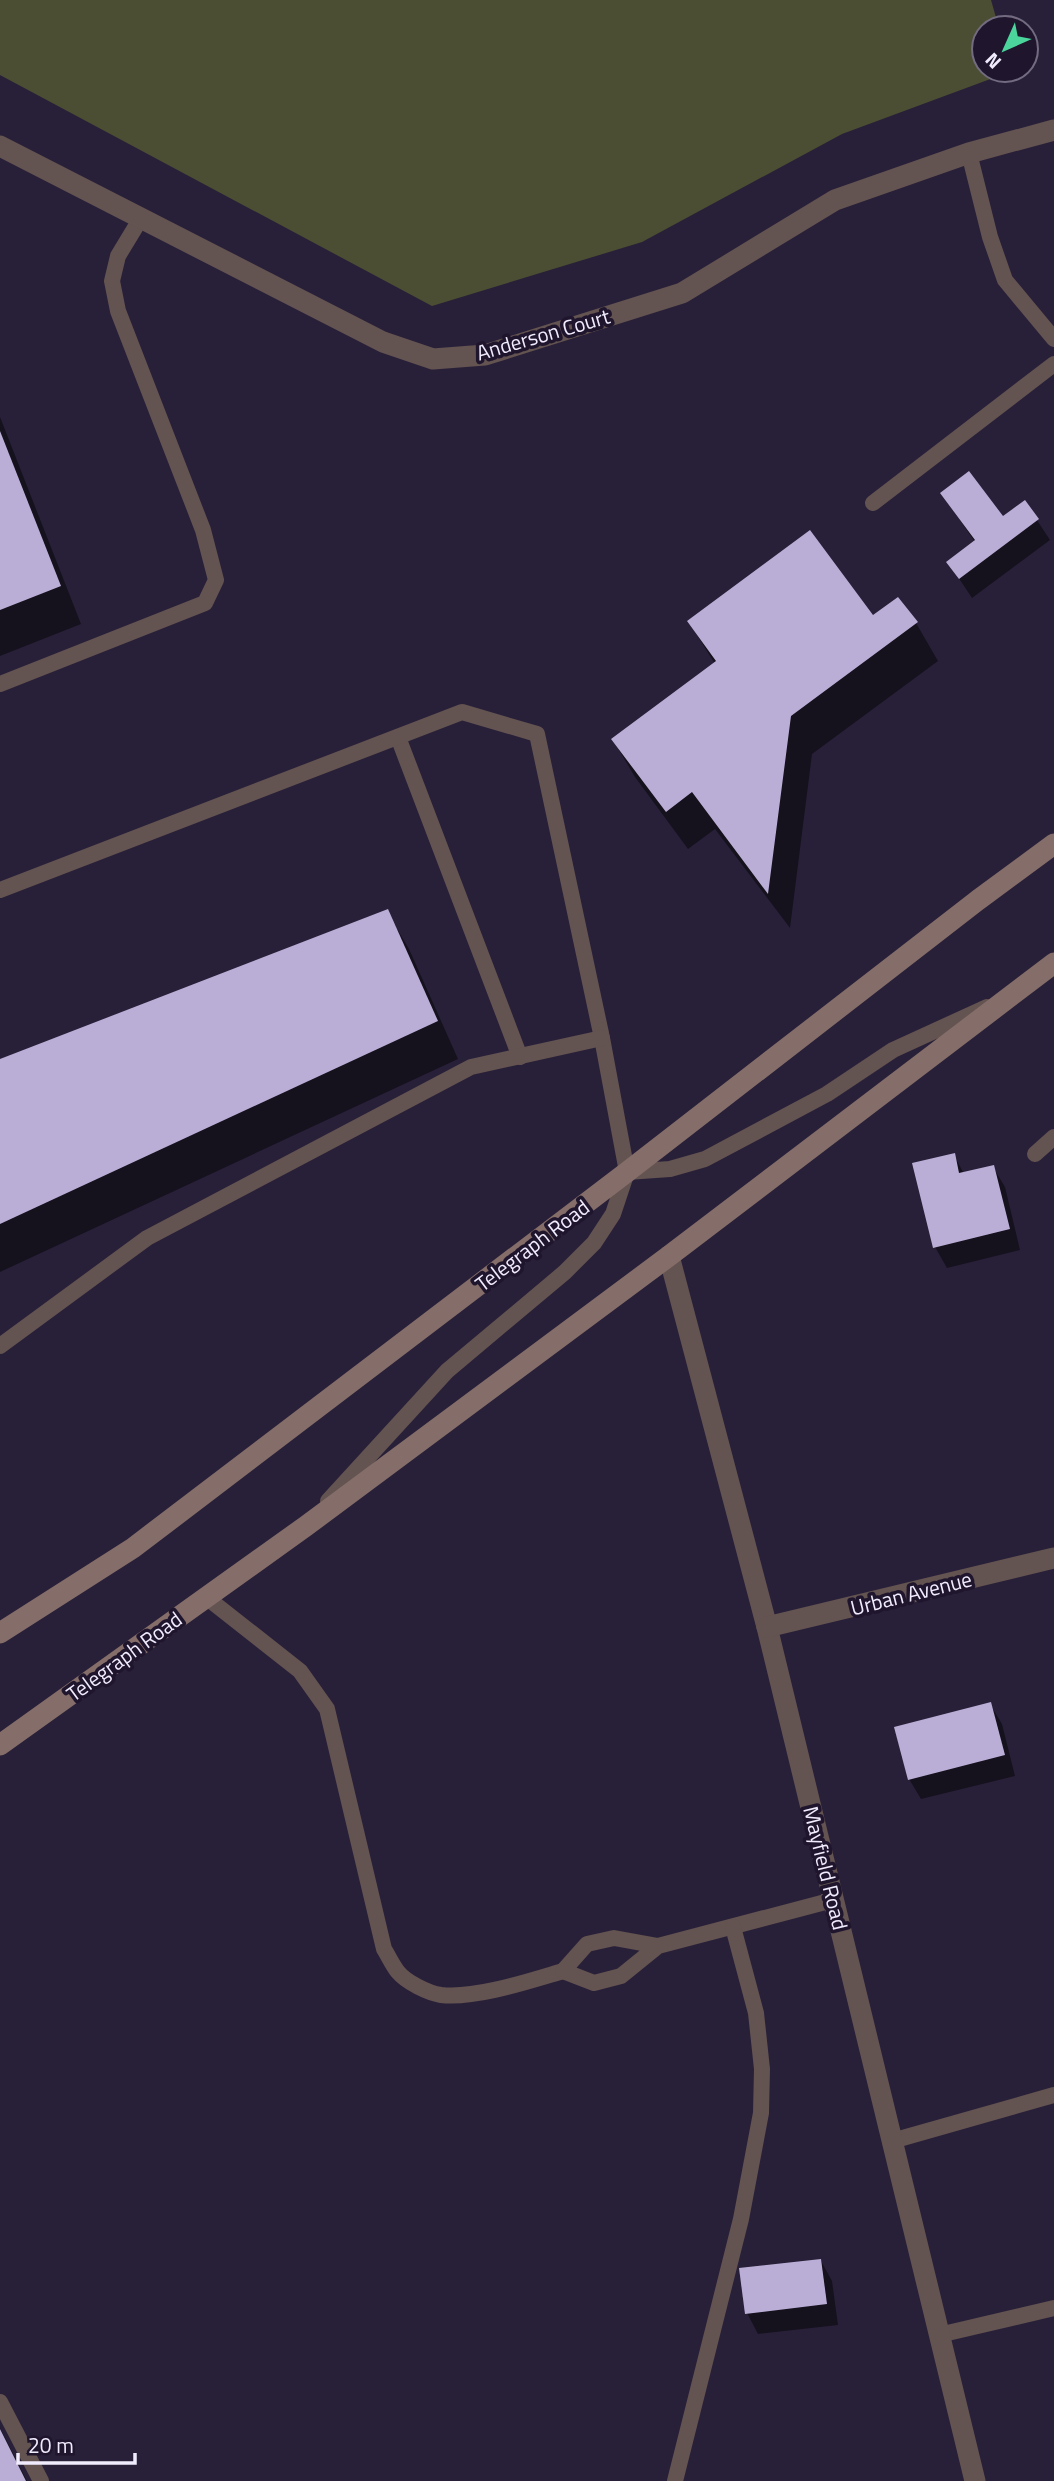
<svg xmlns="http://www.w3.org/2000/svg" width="1054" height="2481" viewBox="0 0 1054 2481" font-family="'Titillium Web',sans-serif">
	<rect width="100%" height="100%" fill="#282038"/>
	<polygon fill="#4c4e33" points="0,0 991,0 999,28 984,28 984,70 1012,71 842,134 642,242 432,306 0,75"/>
	<g fill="#0007">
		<polygon points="0,417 81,624 0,656"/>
		<polygon points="942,494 1002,519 1025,502 1050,540 972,598 948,562 975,542"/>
		<polygon points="873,618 916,623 938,661 812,754 790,928 715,829 688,849 635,777 613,740 715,664 689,622"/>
		<polygon points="387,912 409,949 458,1059 0,1272 0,1060"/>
		<polygon points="954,1155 964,1174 993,1167 1005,1187 1020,1250 947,1268 935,1247"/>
		<polygon points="990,1704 1002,1724 1015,1776 921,1799 909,1779"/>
		<polygon points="821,2261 832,2281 838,2325 758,2334 747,2313"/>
		<polygon points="0,2428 27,2481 0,2481"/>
	</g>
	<g fill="#baaed6">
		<polygon points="0,431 61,586 0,610"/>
		<polygon points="969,471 1003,516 1025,500 1039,519 959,579 946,562 975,540 940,493"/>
		<polygon points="810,530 873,615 898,597 918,622 791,716 768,894 692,792 666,812 611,739 716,661 687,621"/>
		<polygon points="388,909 438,1021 0,1224 0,1059"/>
		<polygon points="955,1153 959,1173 994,1165 1010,1229 933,1248 912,1163"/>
		<polygon points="991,1702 1005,1755 908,1780 894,1727"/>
		<polygon points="821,2259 827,2304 745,2314 739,2268"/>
		<polygon points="0,2429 26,2481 0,2481"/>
	</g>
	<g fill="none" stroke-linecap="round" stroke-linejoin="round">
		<g stroke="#635351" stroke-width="16">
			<polyline points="969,153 990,237 1005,280 1054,339"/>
			<polyline points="873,503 1054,364"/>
			<polyline points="0,684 205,603 216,580 203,530 118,311 112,281 118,256 141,218"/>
			<polyline points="398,737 520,1057"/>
			<polyline points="0,890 462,712 537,734 602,1038 627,1172 613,1214 594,1243 565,1272 447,1371 328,1501"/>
			<polyline points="1035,1154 1054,1137"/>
			<polyline points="627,1172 670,1169 705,1159 827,1094 893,1050 987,1007"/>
			<polyline points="0,1346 147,1238 471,1067 602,1038"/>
			<path d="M206 1597 300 1671 327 1709 384 1949C389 1957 393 1966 398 1972 406 1982 428 1993 441 1995 475 1999 529 1981 563 1971"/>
			<polyline points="658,1946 614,1938 587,1944 563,1971 594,1983 621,1976 658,1946 833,1900"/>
			<polyline points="892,2141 1054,2095"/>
			<polyline points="939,2335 1054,2308"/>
			<polyline points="0,2402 41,2481"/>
			<polyline points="675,2481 741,2219 761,2113 762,2069 756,2013 733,1927"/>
		</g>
		<g stroke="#635351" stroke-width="21">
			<polyline points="0,146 383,342 433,359 485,355 682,293 835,200 969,153 1054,130"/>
			<polyline points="669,1256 767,1627 975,2481"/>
			<polyline points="767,1627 1054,1558"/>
		</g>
		<g stroke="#856d69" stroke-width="21">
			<polyline points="0,1633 133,1548 627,1172 978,900 1054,844"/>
			<polyline points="0,1745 306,1526 669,1256 1054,963"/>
		</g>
	</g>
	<g text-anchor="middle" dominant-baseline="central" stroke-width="7" stroke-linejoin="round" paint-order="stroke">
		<g font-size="21" fill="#f1ecfd" stroke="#1f162e">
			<text transform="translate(543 334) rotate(-16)">Anderson Court</text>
			<text transform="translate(532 1245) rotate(-37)">Telegraph Road</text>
			<text transform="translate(911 1593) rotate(-14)">Urban Avenue</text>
			<text transform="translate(124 1656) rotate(-36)">Telegraph Road</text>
			<text transform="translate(826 1868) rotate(76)">Mayfield Road</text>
		</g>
	</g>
	<g transform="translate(1005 49) rotate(225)"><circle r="33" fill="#1f162e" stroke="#736c81" stroke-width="2"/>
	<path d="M0-5L12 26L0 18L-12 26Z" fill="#4bd49b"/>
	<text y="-10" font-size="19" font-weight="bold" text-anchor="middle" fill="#f1ecfd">N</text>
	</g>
	<path d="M18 2453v10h117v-10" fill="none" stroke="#f1ecfd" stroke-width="3.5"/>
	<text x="28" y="2453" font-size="21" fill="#f1ecfd" stroke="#1f162e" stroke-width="5" paint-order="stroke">20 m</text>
</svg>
